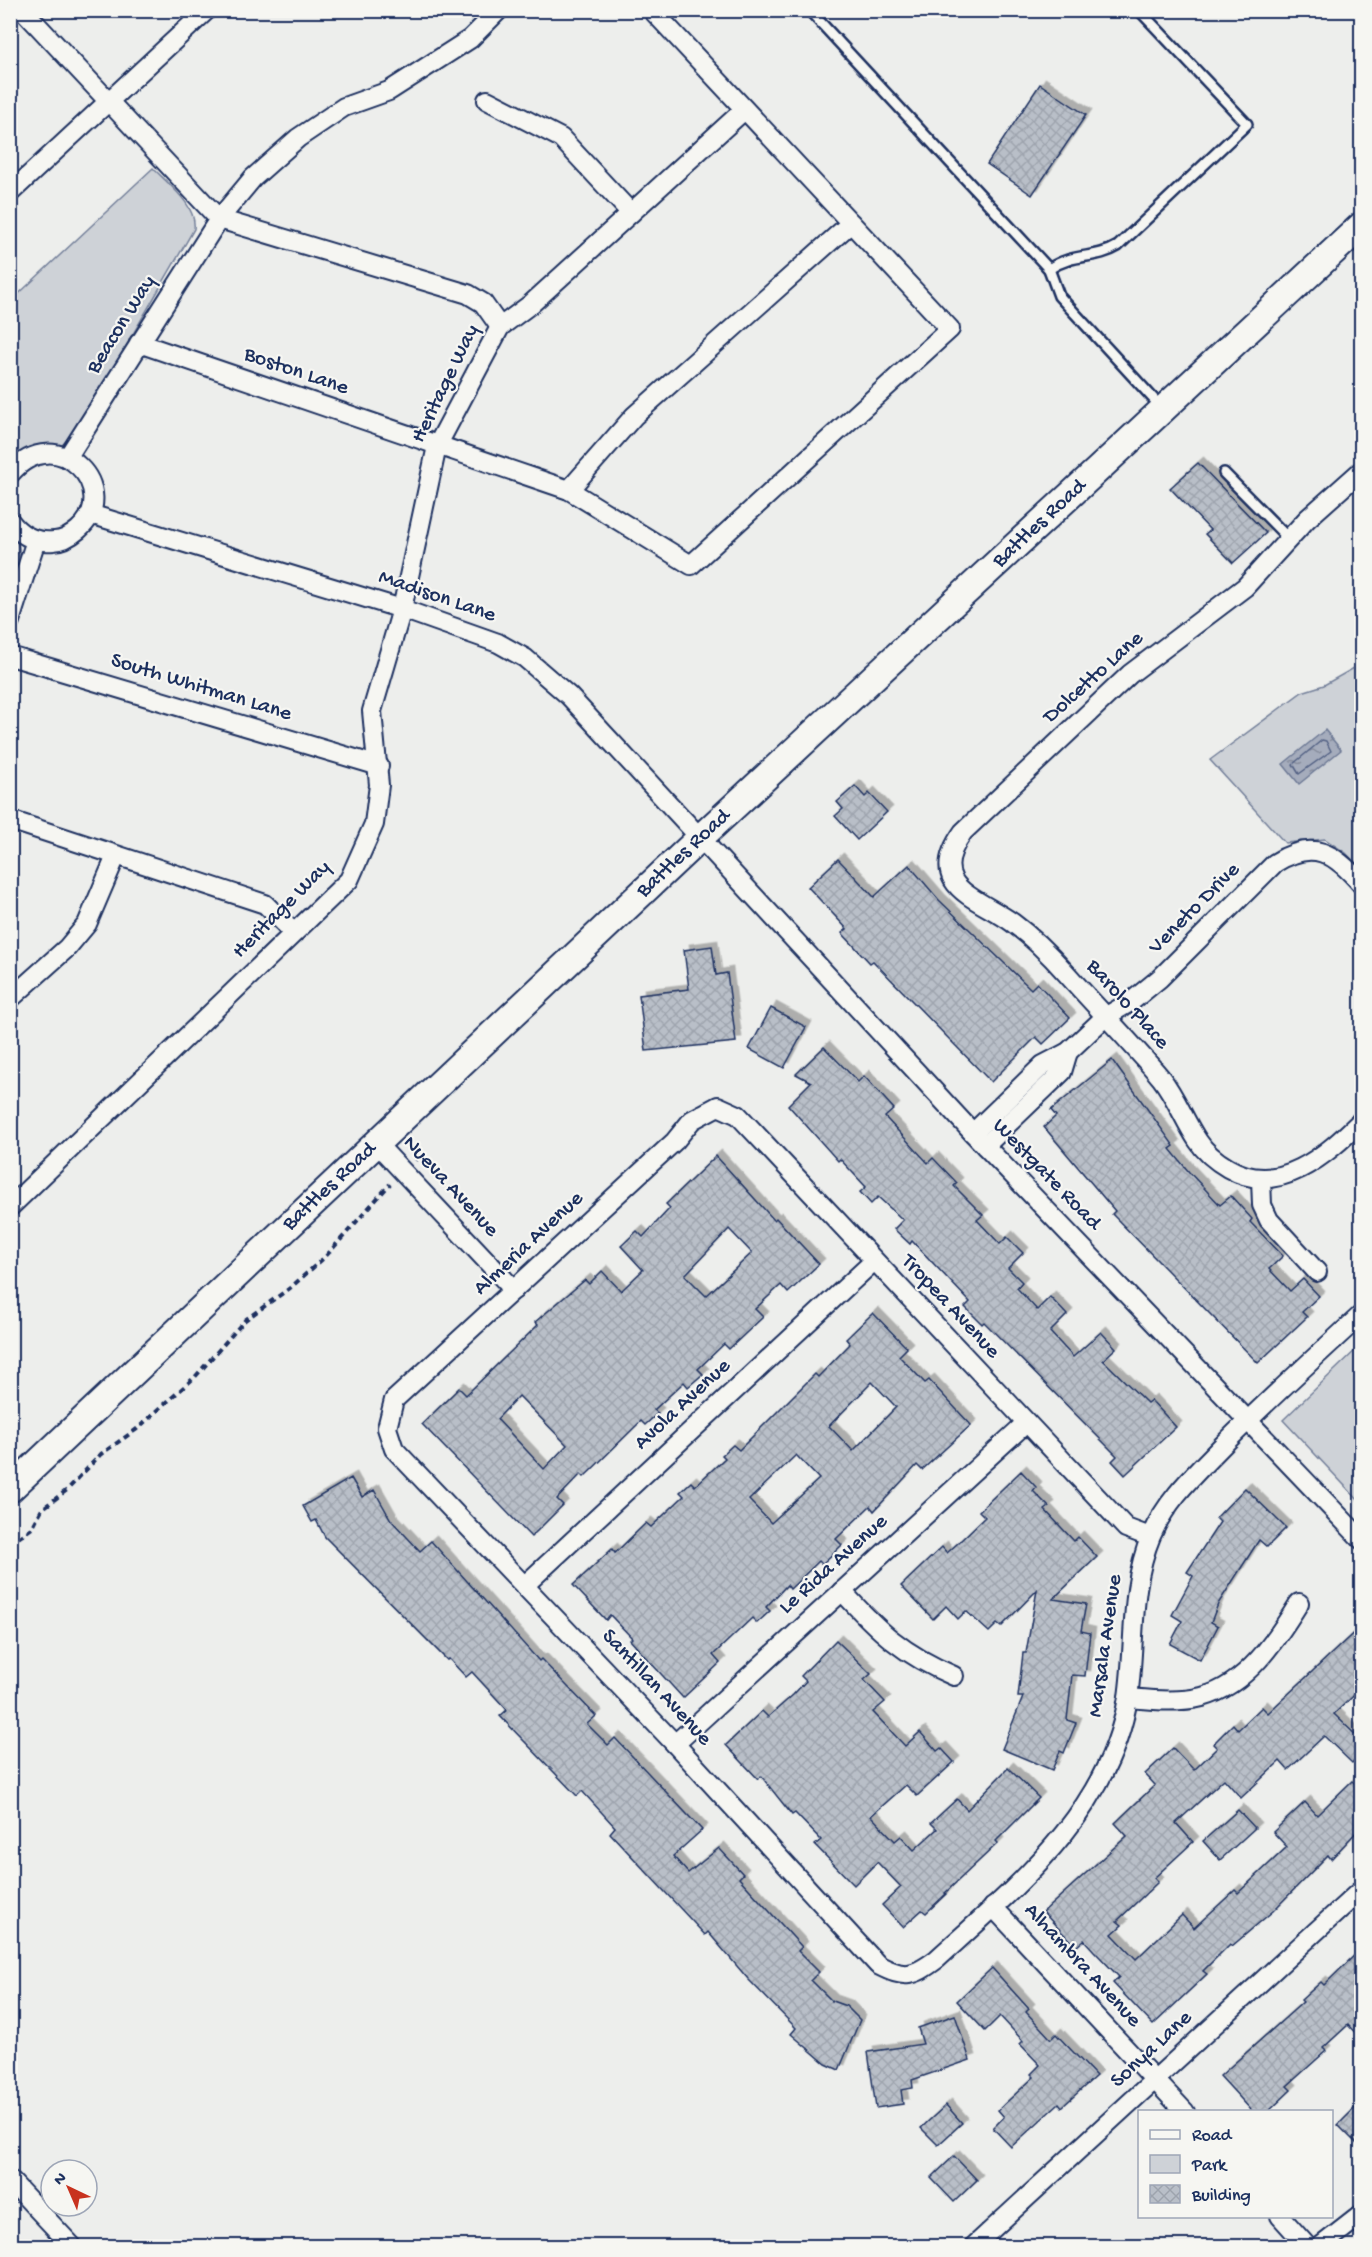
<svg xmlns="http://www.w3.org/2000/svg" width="1372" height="2257" viewBox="0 0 1372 2257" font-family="'Gochi Hand',sans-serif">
	<defs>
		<pattern id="water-ripples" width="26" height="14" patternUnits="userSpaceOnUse" patternTransform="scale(1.5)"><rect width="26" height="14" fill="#a5acbc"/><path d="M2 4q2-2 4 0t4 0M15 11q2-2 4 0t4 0" fill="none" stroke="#868c9c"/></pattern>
		<pattern id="building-cross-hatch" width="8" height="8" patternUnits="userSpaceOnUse" patternTransform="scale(1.5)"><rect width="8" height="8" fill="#b9bfc8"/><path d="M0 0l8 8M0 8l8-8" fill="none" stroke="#9ea4ae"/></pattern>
		<filter id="shadow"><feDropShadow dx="5.5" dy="-5.5" stdDeviation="0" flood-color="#0004"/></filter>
	</defs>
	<rect width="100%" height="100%" fill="#edeeec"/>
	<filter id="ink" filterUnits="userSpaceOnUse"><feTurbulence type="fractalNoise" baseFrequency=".0167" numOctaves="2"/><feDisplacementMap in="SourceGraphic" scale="12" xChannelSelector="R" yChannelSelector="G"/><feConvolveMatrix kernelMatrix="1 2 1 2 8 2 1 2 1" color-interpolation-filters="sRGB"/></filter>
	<g filter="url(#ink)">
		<g fill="#ced2d7" stroke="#74809a" stroke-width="1.5">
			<path d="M153 168C169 185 197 205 194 229L76 432 62 445 41 447 11 465V301Z"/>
			<path d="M11 531C27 549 17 572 11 593Z"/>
			<polygon points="1361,664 1361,869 1346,853 1325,839 1285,843 1210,760 1302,692 1324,685"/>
			<polygon points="1361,1345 1361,1503 1283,1420"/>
		</g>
		<polygon fill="url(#water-ripples)" stroke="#6e7a96" stroke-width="1.5" points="1325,730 1341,750 1299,784 1283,764"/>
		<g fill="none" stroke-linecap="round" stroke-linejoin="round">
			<polygon stroke="#526184" stroke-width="1.5" points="1322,740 1326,741 1331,751 1299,774 1293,764"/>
		</g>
		<g fill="url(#building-cross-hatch)" stroke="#1b2f5e" stroke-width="1.5" fill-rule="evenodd" filter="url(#shadow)">
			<polygon points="1040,84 1086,115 1032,195 987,164"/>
			<polygon points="1198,463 1266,533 1233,563 1205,534 1210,530 1170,488"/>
			<polygon points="855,786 865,797 869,793 887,812 857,840 835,816 843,809 837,802"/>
			<polygon points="838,859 874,897 909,865 939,900 1031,989 1037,983 1070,1018 1043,1044 1036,1037 991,1082 873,961 870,963 842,933 847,929 808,887"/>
			<polygon points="712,946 716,975 727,973 736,1042 646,1051 639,995 689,989 684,950"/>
			<polygon points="771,1008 806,1027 784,1068 749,1049"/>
			<polygon points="824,1047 858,1082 864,1076 894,1109 885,1117 928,1163 933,1158 957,1183 954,1186 983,1215 977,1220 1000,1244 1007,1237 1023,1253 1008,1268 1022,1282 1017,1288 1037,1310 1050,1297 1067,1315 1050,1332 1073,1357 1101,1332 1116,1348 1103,1360 1147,1403 1151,1400 1176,1427 1125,1475 1112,1461 1117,1456 984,1322 982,1324 965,1307 970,1302 912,1241 910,1244 894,1229 903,1220 878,1197 871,1204 860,1192 866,1187 840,1159 838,1161 788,1105 811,1082 796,1074"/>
			<polygon points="1112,1060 1174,1146 1170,1149 1189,1172 1220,1205 1231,1196 1252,1219 1250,1222 1283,1256 1269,1269 1290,1291 1303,1279 1319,1296 1302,1312 1307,1317 1258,1363 1112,1214 1115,1211 1044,1127 1056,1116 1051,1110"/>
			<path d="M716 1156 774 1220 776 1218 819 1264 788 1293 781 1285 755 1309 763 1317 729 1349 724 1344 698 1369 703 1374 688 1387 684 1382 654 1410 658 1413 645 1425 641 1421 584 1477 581 1474 557 1499 563 1505 531 1537 422 1424 459 1388 466 1395 538 1325 535 1322 585 1280 589 1284 602 1271 621 1291 643 1270 621 1246 637 1231 643 1237 670 1208 666 1204ZM729 1229 752 1253 706 1296 685 1275ZM519 1396 567 1445 544 1469 497 1419Z"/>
			<path d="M873 1313 907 1348 899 1356 925 1383 929 1380 971 1425 922 1470 917 1465 874 1511 870 1506 836 1539 842 1545 822 1564 819 1561 790 1589 787 1585 766 1607 770 1611 757 1623 752 1618 713 1655 720 1663 683 1698 630 1640 632 1638 610 1615 606 1620 573 1585 612 1549 615 1553 646 1523 651 1527 684 1496 680 1492 691 1482 695 1486 725 1458 722 1455 733 1445 739 1450 815 1374 818 1377 850 1344 846 1339ZM872 1382 896 1407 853 1451 829 1426ZM796 1455 819 1479 771 1523 749 1500Z"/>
			<polygon points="1021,1471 1036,1487 1033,1491 1049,1507 1045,1510 1074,1541 1078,1537 1097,1557 1053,1599 1086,1604 1081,1631 1090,1633 1085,1676 1072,1675 1067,1720 1076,1723 1064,1753 1060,1751 1052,1770 1002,1749 1023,1697 1018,1697 1023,1653 1026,1653 1037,1590 1001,1627 997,1624 989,1632 966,1611 958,1619 946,1606 933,1619 901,1586 942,1547 947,1553 958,1543 985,1517 979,1511"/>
			<polygon points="351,1478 362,1497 374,1490 391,1520 420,1551 431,1541 539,1661 541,1659 596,1716 587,1724 608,1745 615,1738 702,1830 673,1856 688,1873 719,1848 743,1874 739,1878 802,1947 798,1951 819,1972 811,1980 832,2001 846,2006 860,2020 839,2070 826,2064 791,2034 796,2028 748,1979 708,1932 705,1935 610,1833 615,1827 582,1791 577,1796 500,1716 507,1710 472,1672 466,1677 449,1659 447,1660 325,1537 316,1520 312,1522 303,1506"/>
			<polygon points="1245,1488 1286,1528 1267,1547 1259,1540 1218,1604 1211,1622 1218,1626 1200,1660 1170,1644 1182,1621 1172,1615 1193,1576 1187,1572 1220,1522 1216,1518"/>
			<polygon points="1362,1625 1362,1688 1334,1714 1362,1741 1362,1753 1352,1763 1324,1736 1288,1770 1280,1761 1241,1798 1224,1779 1176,1823 1193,1842 1154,1878 1158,1882 1117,1921 1122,1925 1112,1934 1136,1959 1182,1915 1194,1928 1235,1890 1238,1893 1287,1847 1273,1832 1305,1802 1317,1815 1352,1781 1362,1790 1362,1826 1331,1859 1328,1855 1273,1911 1232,1946 1230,1944 1203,1971 1207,1974 1153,2025 1113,1983 1119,1977 1094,1951 1084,1940 1076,1947 1043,1912 1127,1836 1115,1823 1155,1785 1145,1774 1173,1748 1194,1770 1217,1748 1213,1744 1233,1724 1238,1730 1262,1707 1268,1713"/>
			<polygon points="836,1640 871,1674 864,1680 885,1702 873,1712 905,1746 920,1732 937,1751 941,1748 954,1762 917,1796 906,1785 871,1816 895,1841 901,1836 914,1850 937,1829 931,1823 957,1799 967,1810 1008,1768 1039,1798 996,1841 998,1843 945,1893 946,1894 926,1913 922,1910 903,1927 882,1905 901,1887 877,1862 854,1885 815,1845 821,1840 795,1813 792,1815 761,1776 758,1779 726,1745 762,1711 768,1717 793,1695 806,1681 801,1676"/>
			<polygon points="1238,1810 1255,1828 1220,1860 1203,1841"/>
			<polygon points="1362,1948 1362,2040 1348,2025 1323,2048 1326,2051 1287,2086 1291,2090 1268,2112 1253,2112 1220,2076 1303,2002 1301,2000 1321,1982 1324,1985"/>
			<polygon points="992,1968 1029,2009 1026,2012 1051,2039 1056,2034 1096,2076 1062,2107 1059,2103 1011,2147 993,2128 1004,2117 998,2110 1034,2077 1031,2074 1040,2065 1020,2044 1023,2041 1000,2016 985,2031 957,2001"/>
			<polygon points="955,2015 970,2060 912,2080 913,2088 901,2090 903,2104 876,2108 868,2052 923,2044 918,2028"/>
			<polygon points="1362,2101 1362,2149 1338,2125"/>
			<polygon points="946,2105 962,2123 938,2145 921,2128"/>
			<polygon points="954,2156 977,2180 954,2202 931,2178"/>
		</g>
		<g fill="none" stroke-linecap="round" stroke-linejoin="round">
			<g stroke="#1b2f5e" stroke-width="14">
				<g id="lane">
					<polyline points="809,10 1049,269 1059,296 1161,407"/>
					<path d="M1049 269C1074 252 1095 260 1118 246L1247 124 1139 10"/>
					<polyline points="1224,473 1289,539"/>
				</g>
			</g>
			<g stroke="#1b2f5e" stroke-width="22">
				<g id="street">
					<polyline points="23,10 219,219 468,294 483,303 500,327"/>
					<polyline points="487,100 561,138 631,213"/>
					<polyline points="10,193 207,10"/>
					<polyline points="139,343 569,490 691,565 950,329 652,10"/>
					<polyline points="67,458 219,219 253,178 298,138 344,107 389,91 470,39 499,10"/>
					<path d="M1362 470 1307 519 1245 587 1130 674 963 832C924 887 977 897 1013 923 1032 937 1050 955 1066 973 1097 1008 1131 1042 1161 1078 1176 1097 1184 1120 1198 1141 1205 1152 1216 1161 1228 1168 1279 1198 1326 1155 1362 1120"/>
					<path d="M10 474C57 418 124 491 78 530 71 536 63 541 54 541 35 543 21 536 10 521"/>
					<polyline points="569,490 634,416 851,223"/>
					<polyline points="90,514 402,609 498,643 525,658 569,696 985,1146 1362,1540"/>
					<polyline points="10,621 36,540"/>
					<polyline points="10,656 379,766"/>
					<polyline points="10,820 265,904 294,933"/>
					<polyline points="10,999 67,948 87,924 116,856"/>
					<path d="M973 1133 1043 1065 1068 1052 1105 1017 1132 1001 1160 978 1275 863C1313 839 1334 852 1362 885"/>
					<polyline points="376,1143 514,1290"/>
					<polyline points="985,1146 1062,1072 1068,1052"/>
					<polyline points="1261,1179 1262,1205 1269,1220 1317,1272"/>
					<polyline points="10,1207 349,880 374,824 379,785 372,711 402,609 437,446 500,327 531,304 744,110"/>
					<path d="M1150 1537 1126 1528 738 1115 718 1106 692 1120 675 1141 394 1400 387 1428 394 1449 675 1744 878 1965C905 1979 913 1977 937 1959 1016 1887 1111 1810 1128 1697 1136 1643 1129 1588 1151 1536 1166 1500 1196 1473 1223 1445 1268 1400 1315 1357 1362 1314"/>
					<polyline points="525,1585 874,1261"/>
					<path d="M842 1591C878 1631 904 1655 954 1676"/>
					<path d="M1128 1698C1152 1700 1178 1703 1202 1697 1247 1685 1276 1640 1299 1603"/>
					<polyline points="675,1744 1026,1423"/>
					<polyline points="993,1907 1185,2112"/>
					<polyline points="10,2180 72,2246"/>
					<polyline points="1280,2216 1307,2246"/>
					<polyline points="974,2246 1362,1889"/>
					<polyline points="1321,2246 1362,2214"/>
				</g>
			</g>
			<g stroke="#1b2f5e" stroke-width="30">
				<polyline id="secondary" points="10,1489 700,838 1362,225"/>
			</g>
			<g stroke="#1b2f5e" stroke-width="4" stroke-dasharray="6 4.5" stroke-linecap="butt">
				<polyline points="415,1160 423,1152"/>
				<polyline points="10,1544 32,1528 42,1509 67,1490 101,1454 137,1429 195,1377 245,1320 290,1288 326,1256 390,1184"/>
			</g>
			<use href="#lane" stroke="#f6f6f2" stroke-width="9"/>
			<use href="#street" stroke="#f6f6f2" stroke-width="18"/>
			<use href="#secondary" stroke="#f6f6f2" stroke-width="26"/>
		</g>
	</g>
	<g text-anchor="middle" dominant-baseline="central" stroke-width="4.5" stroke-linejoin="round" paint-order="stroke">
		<g font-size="22" fill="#1b2f5e" stroke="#f6f6f2">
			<text transform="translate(122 325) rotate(-58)">Beacon Way</text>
			<text transform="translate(296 372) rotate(19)">Boston Lane</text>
			<text transform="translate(446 384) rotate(-64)">Heritage Way</text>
			<text transform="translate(1040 524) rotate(-43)">Battles Road</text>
			<text transform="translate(437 597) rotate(19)">Madison Lane</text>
			<text transform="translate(1094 678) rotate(-42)">Dolcetto Lane</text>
			<text transform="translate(201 688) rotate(17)">South Whitman Lane</text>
			<text transform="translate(684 854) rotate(-43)">Battles Road</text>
			<text transform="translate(1195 909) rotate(-45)">Veneto Drive</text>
			<text transform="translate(282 910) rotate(-45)">Heritage Way</text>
			<text transform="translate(1127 1005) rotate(48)">Barolo Place</text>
			<text transform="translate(1046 1175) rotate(46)">Westgate Road</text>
			<text transform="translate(330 1187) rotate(-43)">Battles Road</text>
			<text transform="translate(450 1187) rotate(47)">Nueva Avenue</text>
			<text transform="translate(529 1244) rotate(-43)">Almeria Avenue</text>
			<text transform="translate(950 1307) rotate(47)">Tropea Avenue</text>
			<text transform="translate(683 1405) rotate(-43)">Avola Avenue</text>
			<text transform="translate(834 1565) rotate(-42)">Le Rida Avenue</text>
			<text transform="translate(1106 1646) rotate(-82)">Marsala Avenue</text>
			<text transform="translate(656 1688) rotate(47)">Santillan Avenue</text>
			<text transform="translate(1082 1966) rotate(47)">Alhambra Avenue</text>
			<text transform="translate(1152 2050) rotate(-43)">Sonya Lane</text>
		</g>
	</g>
	<rect width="1372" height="2257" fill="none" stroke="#f6f6f2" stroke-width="36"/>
	<rect x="18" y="18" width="1336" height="2221" fill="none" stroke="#1b2f5e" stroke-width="2" filter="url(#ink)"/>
	<rect x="1138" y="2110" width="195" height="108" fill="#f6f6f2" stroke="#9ea6b7" stroke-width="1.5"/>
	<rect x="1150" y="2130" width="30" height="9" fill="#f6f6f2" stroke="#9ea6b7" stroke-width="1.5"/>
	<text x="1192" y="2140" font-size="18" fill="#1b2f5e">Road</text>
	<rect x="1150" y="2155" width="30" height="18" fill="#ced2d7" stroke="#9ea6b7" stroke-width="1.5"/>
	<text x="1192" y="2170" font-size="18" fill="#1b2f5e">Park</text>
	<rect x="1150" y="2185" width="30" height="18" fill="url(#building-cross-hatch)" stroke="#9ea6b7" stroke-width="1.5"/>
	<text x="1192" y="2200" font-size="18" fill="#1b2f5e">Building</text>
	<g transform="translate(69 2188) rotate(316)"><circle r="28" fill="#f6f6f2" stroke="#9ea6b7" stroke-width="1.5"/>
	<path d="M0-4.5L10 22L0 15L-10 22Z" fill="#c8321e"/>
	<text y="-9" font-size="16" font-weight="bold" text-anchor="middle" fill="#1b2f5e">N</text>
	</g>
</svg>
